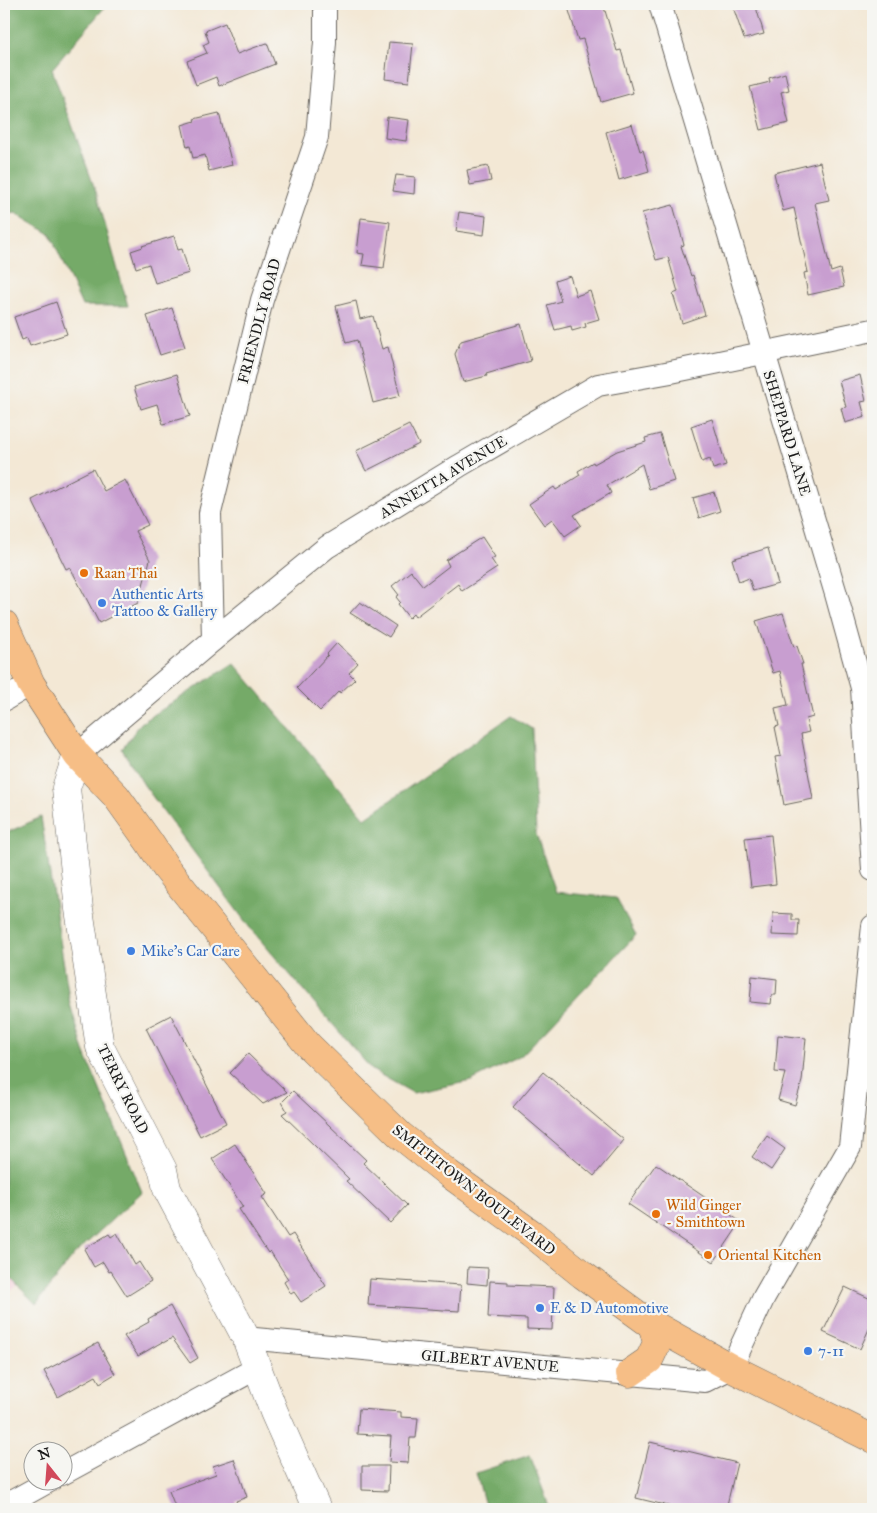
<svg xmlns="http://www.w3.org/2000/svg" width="877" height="1513" viewBox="0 0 877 1513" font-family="'IM FELL Great Primer',serif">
	<rect width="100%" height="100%" fill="#f6f6f2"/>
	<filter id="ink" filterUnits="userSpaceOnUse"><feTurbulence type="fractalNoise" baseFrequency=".02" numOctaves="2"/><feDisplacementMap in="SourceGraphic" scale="10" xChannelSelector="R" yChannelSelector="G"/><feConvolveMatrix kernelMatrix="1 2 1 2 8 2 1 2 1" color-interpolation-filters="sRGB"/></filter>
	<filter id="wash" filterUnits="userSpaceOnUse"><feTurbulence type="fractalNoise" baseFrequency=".0096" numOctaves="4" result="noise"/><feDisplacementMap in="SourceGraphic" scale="20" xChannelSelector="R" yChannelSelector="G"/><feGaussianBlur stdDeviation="1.12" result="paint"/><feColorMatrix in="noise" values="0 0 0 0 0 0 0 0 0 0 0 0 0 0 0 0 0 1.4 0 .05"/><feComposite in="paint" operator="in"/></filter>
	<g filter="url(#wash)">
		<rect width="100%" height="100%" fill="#f3e8d5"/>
		<polygon fill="#f5cfd9" points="4,1229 28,1280 4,1295"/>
		<g fill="#74aa68" stroke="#486342">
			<polygon points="9,4 102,4 104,8 52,69 96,192 128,306 82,306 50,234 15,213 4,215 4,5"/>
			<polygon points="234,663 365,818 511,716 532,729 536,834 556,892 616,898 636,935 521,1056 471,1081 413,1093 372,1070 250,928 144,785 122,749 141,723"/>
			<polygon points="41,817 70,1004 84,1051 142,1192 74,1255 36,1304 4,1272 4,834"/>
			<polygon points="530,1455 549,1506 557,1509 486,1509 476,1473"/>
		</g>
		<g id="blocks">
			<g fill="#c89ed0">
				<polygon points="567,4 603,4 617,51 621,50 633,93 601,102 583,39 578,40"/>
				<polygon points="732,4 755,4 764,34 744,39"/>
				<polygon points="225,23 237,54 267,43 275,64 219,86 216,77 196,85 187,61 207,53 203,45 209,42 205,31"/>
				<polygon points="389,42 413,44 409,82 385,79"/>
				<polygon points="785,73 789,90 781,92 789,123 761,130 750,87 770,82 769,78"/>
				<polygon points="219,113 232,165 209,171 205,155 193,158 190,146 187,147 182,125 195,121 194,119"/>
				<polygon points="387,117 409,120 406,141 385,138"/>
				<polygon points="632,124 640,151 643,150 649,171 619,180 606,132"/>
				<polygon points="820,162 829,200 815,203 831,272 840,269 844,287 808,295 804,273 808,272 794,208 783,211 774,173"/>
				<polygon points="488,166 491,181 470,185 467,170"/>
				<polygon points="396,175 415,177 414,194 393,191"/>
				<polygon points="673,205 684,245 681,246 691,276 693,275 705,315 682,323 673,294 678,292 668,257 656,260 642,213"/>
				<polygon points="459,212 486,216 484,235 456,231"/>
				<polygon points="361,218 390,222 384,268 362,265 364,254 357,253"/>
				<polygon points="174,236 178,250 182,249 189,273 155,283 149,264 136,268 131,251 143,247 142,246"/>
				<polygon points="570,276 576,296 590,291 599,319 585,323 586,327 572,331 571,326 555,330 547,305 561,301 555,281"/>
				<polygon points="356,301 360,319 373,316 382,349 388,347 400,396 373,403 357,340 346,343 336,306"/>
				<polygon points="56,302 67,334 30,346 27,338 22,340 14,317"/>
				<polygon points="172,308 185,347 160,355 147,316"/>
				<polygon points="521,324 531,361 486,374 487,376 463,382 455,354 461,341"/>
				<polygon points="177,374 190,416 163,424 157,404 141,409 134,387"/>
				<polygon points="860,375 866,401 861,402 865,417 845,423 841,408 846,407 839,381"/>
				<polygon points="712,419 726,465 713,469 710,459 702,462 691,426"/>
				<polygon points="409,425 419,444 366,471 356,451"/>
				<polygon points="660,434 674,481 649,489 642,464 607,485 611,493 574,515 581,525 565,536 552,519 544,525 529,504 554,487 556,490 580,475 578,471 593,462 594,464 617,451 646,442 645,438"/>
				<polygon points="93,469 104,491 125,480 148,525 135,531 150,560 138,603 99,623 70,567 66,569 32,500"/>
				<polygon points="714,492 720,511 699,518 693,498"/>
				<polygon points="482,537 495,557 491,559 497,568 462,591 458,584 415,617 413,614 409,618 398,604 400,602 396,597 399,595 392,586 411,571 423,586 449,566 446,560"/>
				<polygon points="768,548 778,584 753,591 749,578 739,582 732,559"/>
				<polygon points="360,602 396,626 389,637 350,613"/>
				<polygon points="783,613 794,647 797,646 803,664 801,664 813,717 806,719 809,732 801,734 813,799 784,805 775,757 781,756 775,727 779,726 775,708 788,705 780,671 773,673 756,621"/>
				<polygon points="337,643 358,663 349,673 355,679 340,693 339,691 320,711 297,688 328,655 327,654"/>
				<polygon points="771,835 776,884 751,887 745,838"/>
				<polygon points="773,913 792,914 792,920 799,920 798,936 772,935"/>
				<polygon points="752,976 777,979 776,995 772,995 771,1004 750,1002"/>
				<polygon points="171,1015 226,1123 200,1136 146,1028"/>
				<polygon points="778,1035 806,1038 802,1081 795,1105 778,1100 785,1073 775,1072"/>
				<polygon points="248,1054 287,1092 263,1104 230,1073"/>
				<polygon points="543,1072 624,1140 594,1176 513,1107"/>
				<polygon points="293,1091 366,1160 363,1163 407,1205 390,1223 346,1181 349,1179 282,1114 287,1111 282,1102"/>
				<polygon points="767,1136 785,1149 771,1170 752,1157"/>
				<polygon points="235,1144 267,1194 262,1197 288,1237 293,1234 326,1286 301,1302 294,1292 291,1294 284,1282 288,1279 270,1251 268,1253 239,1209 243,1207 212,1159"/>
				<polygon points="656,1164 741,1222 714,1262 628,1204"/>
				<polygon points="117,1233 135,1265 139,1262 151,1281 127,1296 111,1271 109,1272 103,1262 94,1267 84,1249 109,1234 111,1237"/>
				<polygon points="468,1267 488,1268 487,1285 467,1283"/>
				<polygon points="370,1279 461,1285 459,1311 368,1305"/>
				<polygon points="490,1281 508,1282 508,1285 554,1287 552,1330 527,1329 527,1319 488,1317"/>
				<polygon points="845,1287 873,1300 873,1320 860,1349 823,1332"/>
				<polygon points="170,1306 198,1358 190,1363 172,1338 163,1343 162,1342 138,1356 124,1336 149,1322 148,1319"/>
				<polygon points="98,1343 115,1374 100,1383 96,1376 58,1397 44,1371"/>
				<polygon points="359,1409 401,1412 401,1417 418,1418 416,1438 410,1438 408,1463 389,1462 391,1436 357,1434"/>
				<polygon points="650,1442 737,1463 726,1509 681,1509 636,1498"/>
				<polygon points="234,1459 247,1497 236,1501 239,1509 176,1509 169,1491 216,1474 213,1466"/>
				<polygon points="362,1466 389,1466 388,1491 362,1490"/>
			</g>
		</g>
	</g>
	<g filter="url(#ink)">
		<use href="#blocks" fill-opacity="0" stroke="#67635d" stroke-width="1"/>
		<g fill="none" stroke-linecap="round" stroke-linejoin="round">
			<g stroke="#67635d" stroke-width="24">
				<g id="minor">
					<polyline points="660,4 836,594 862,688 873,870"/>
					<polyline points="213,640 210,513 262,300 317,137 325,42 325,4"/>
					<polyline points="4,700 31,684"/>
					<polyline points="77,755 213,640 327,547 459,466 598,385 671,372 873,330"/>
					<polyline points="246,1338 705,1381 731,1368 764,1297 850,1147 873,926"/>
					<polyline points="62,1474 257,1368"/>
					<polyline points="4,1506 51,1480"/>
				</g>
			</g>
			<g stroke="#67635d" stroke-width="29">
				<polyline id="tertiary" points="77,755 66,788 79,909 100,1047 163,1170 167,1189 246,1338 274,1412 317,1509"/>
			</g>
			<g stroke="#67635d" stroke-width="29">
				<g id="primary">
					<polyline points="4,624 31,684 77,755 116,796 149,842 166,868 308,1045 400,1135 449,1174 531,1233 583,1275 645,1320 731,1368 873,1439"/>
					<polyline points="630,1373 649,1360 657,1343 652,1324"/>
				</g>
			</g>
			<use href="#minor" stroke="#fff" stroke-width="22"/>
			<use href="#tertiary" stroke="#fff" stroke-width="28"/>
			<use href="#primary" stroke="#f6be86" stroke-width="28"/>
		</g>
	</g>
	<g fill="#e8710a" stroke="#f6f6f2" stroke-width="2">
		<circle cx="84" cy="573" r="5"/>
		<circle cx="656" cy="1214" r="5"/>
		<circle cx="708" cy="1255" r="5"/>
	</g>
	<g fill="#3f7fe0" stroke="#f6f6f2" stroke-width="2">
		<circle cx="102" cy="603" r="5"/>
		<circle cx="131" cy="951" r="5"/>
		<circle cx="540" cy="1308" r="5"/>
		<circle cx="808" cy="1351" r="5"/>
	</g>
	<g text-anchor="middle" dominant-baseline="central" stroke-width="4.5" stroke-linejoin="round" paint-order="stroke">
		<g font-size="15" fill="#1c1c1c" stroke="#f6f6f2">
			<text transform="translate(259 321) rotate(-75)">FRIENDLY ROAD</text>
			<text transform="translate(787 433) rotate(73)">SHEPPARD LANE</text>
			<text transform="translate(443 477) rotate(-31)">ANNETTA AVENUE</text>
			<text transform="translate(123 1089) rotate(64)">TERRY ROAD</text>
			<text transform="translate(474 1190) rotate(38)">SMITHTOWN BOULEVARD</text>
			<text transform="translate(490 1361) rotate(5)">GILBERT AVENUE</text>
		</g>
		<g font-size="15" fill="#c56008" stroke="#f6f6f2" text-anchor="start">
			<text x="94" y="573">Raan Thai</text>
			<text x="666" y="1205">Wild Ginger<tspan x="666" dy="17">- Smithtown</tspan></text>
			<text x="718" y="1255">Oriental Kitchen</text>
		</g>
		<g font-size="15" fill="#366cbe" stroke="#f6f6f2" text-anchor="start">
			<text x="112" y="594">Authentic Arts<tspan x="112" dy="17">Tattoo &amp; Gallery</tspan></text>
			<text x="141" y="951">Mike's Car Care</text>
			<text x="550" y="1308">E &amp; D Automotive</text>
			<text x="818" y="1351">7-11</text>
		</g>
	</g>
	<rect width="877" height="1513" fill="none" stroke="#f6f6f2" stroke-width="20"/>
	<g transform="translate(48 1466) rotate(343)"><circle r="24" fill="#f6f6f2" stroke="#9f9f9c"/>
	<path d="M0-4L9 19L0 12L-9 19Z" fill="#d1495b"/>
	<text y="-8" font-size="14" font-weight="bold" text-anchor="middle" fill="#1c1c1c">N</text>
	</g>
</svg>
